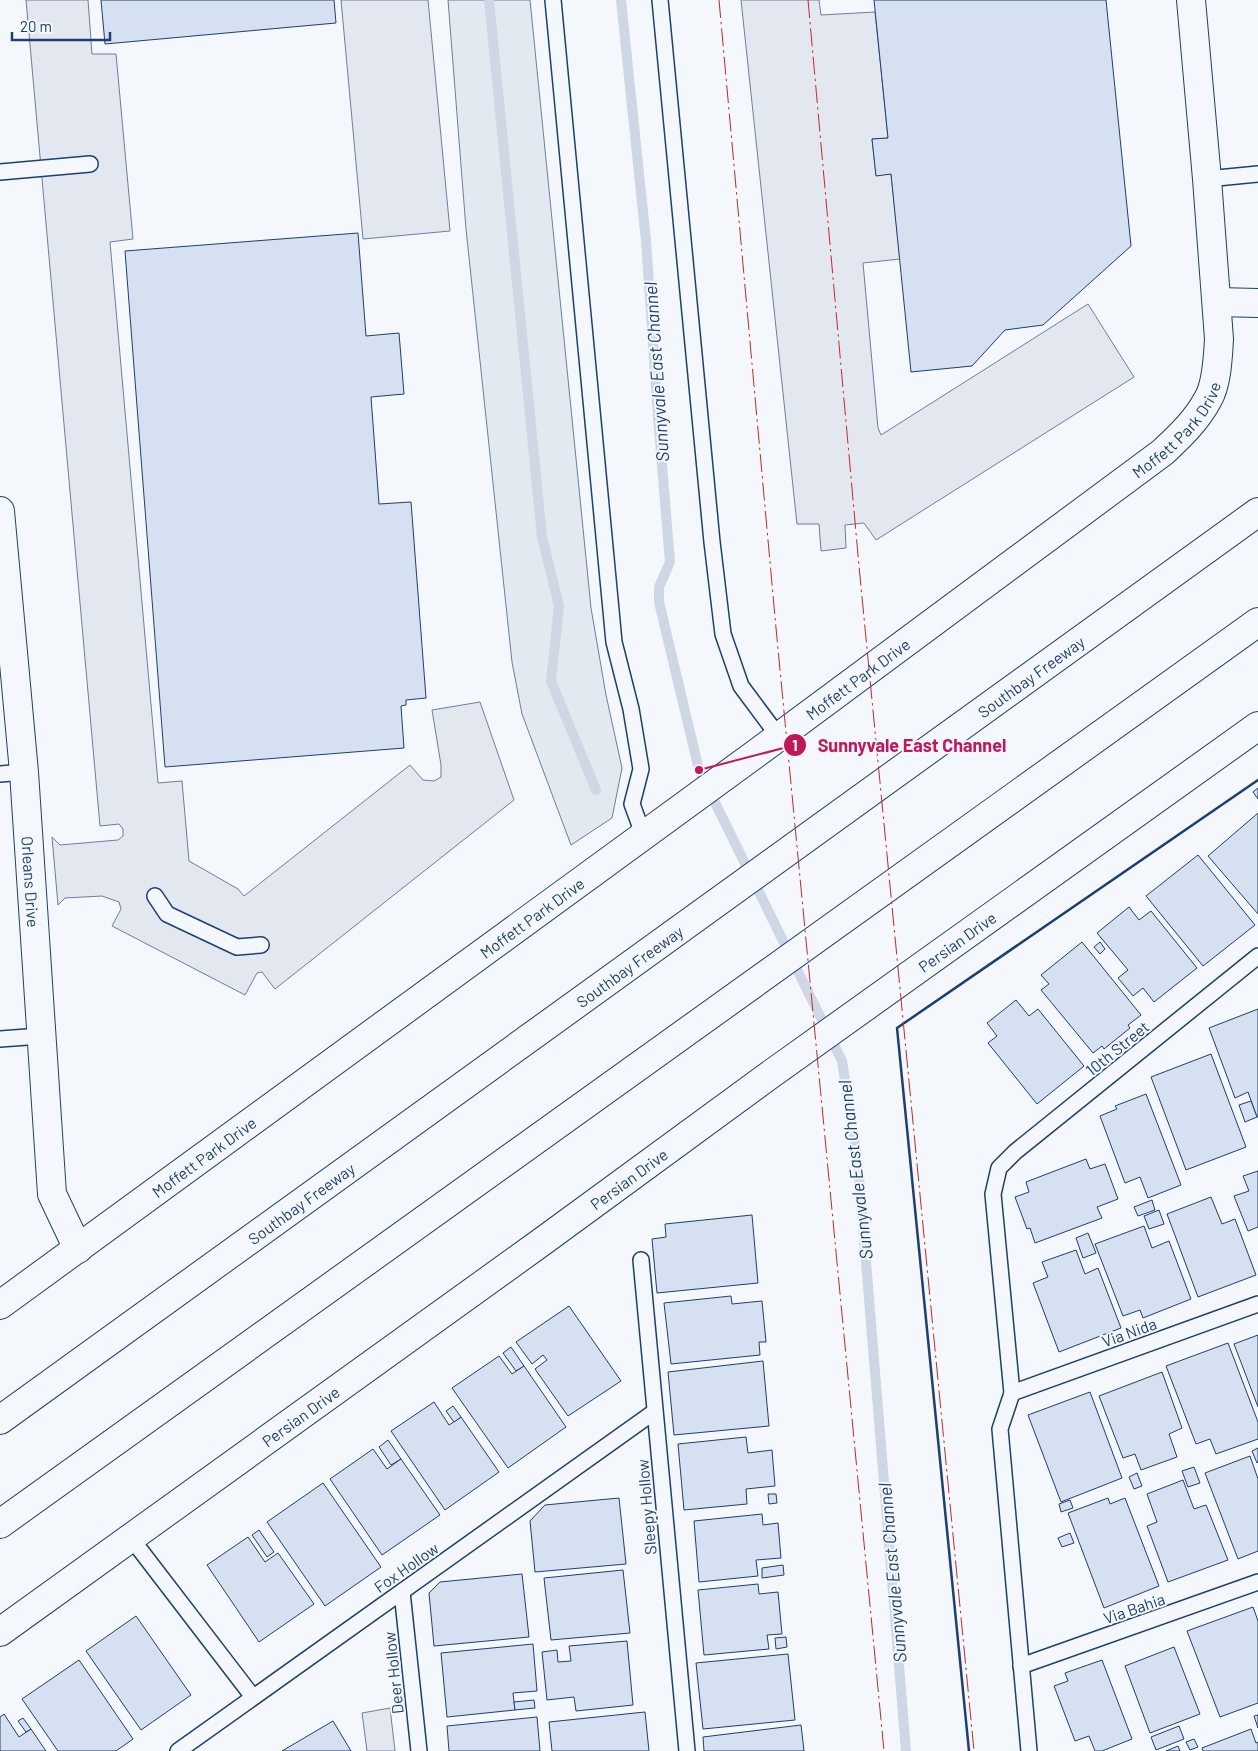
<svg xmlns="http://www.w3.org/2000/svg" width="1258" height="1751" viewBox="0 0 1258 1751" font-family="Barlow,sans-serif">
	<rect width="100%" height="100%" fill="#f4f7fb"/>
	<polygon fill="#e3e9f0" stroke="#687fa3" points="448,0 530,0 591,608 606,695 622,768 612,818 571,845 522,714 512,662 466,229"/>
	<g fill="#e3e8f0" stroke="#687fa3">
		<polygon points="26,0 88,0 92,54 116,54 133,239 110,242 158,783 182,781 189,861 238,889 244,896 410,765 423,780 434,781 441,777 441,765 432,710 480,702 514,800 275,989 262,972 257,973 245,995 112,926 121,909 119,902 102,896 65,898 58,905 52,837 60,845 118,840 123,836 123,829 119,824 100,826"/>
		<polygon points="341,0 428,0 450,231 363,239"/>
		<polygon points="741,0 819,0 821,15 875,12 888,138 872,139 876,175 891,174 900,259 863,263 878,428 881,435 1088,304 1134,377 876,540 864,523 845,525 846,548 821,551 819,524 797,524"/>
		<polygon points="390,1708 395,1751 367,1751 362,1713"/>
	</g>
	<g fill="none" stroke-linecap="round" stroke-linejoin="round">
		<g stroke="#cfd7e4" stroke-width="10">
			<polyline points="489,0 542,537 559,606 551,681 596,790"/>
			<polyline points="621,0 646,241 658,417 670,562 659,587 659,602 699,770 842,1061 858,1164 906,1751"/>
		</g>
	</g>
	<g fill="#d5e0f0" stroke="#1d3f73">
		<polygon points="101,0 334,0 336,23 105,44"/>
		<polygon points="874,0 1106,0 1131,246 1043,325 1005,330 972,366 911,372 891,174 876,176 872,139 888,138"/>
		<polygon points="358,233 366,336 399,333 404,394 371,397 379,504 411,502 426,698 406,700 406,705 401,706 404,748 165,767 125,251"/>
		<polygon points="1258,788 1258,799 1253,792"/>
		<polygon points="1258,813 1258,914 1208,856"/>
		<polygon points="1198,855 1255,925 1203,966 1146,896"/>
		<polygon points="1129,907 1139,920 1151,911 1197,968 1154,1002 1143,988 1133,996 1118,978 1128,970 1097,933"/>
		<polygon points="1082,942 1141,1015 1128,1025 1130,1028 1104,1049 1102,1046 1093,1053 1041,990 1049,984 1041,975"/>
		<polygon points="1100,942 1105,949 1100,954 1094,947"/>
		<polygon points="1016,1000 1029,1016 1038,1009 1084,1066 1037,1104 988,1043 997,1036 987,1023"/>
		<polygon points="1258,1009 1258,1117 1257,1117 1248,1092 1235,1098 1209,1028"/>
		<polygon points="1211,1054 1246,1147 1186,1170 1151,1077"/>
		<polygon points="1146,1094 1181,1185 1148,1198 1140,1177 1125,1183 1100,1116 1117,1109 1115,1106"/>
		<polygon points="1251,1101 1257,1117 1245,1122 1239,1105"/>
		<polygon points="1086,1159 1090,1169 1105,1164 1118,1199 1097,1207 1102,1218 1035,1243 1030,1228 1027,1229 1015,1197 1029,1192 1026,1182"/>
		<polygon points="1258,1171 1258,1227 1248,1231 1234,1196 1249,1191 1243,1176"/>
		<polygon points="1211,1197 1222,1224 1235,1219 1256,1275 1198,1297 1167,1214"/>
		<polygon points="1152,1200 1155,1210 1138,1216 1134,1207"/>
		<polygon points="1159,1210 1164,1224 1149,1229 1144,1216"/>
		<polygon points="752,1215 758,1283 657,1293 652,1239 666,1237 665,1224"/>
		<polygon points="1144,1226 1152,1248 1169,1241 1191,1299 1143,1318 1140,1310 1123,1316 1095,1244"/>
		<polygon points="1088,1233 1096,1253 1083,1258 1076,1238"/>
		<polygon points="1076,1250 1085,1274 1098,1268 1121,1328 1059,1352 1033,1283 1048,1277 1042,1262"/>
		<polygon points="731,1296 732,1304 762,1301 766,1342 759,1342 760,1355 671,1364 664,1303"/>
		<polygon points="569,1306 621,1381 568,1416 535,1369 547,1360 543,1355 532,1364 516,1342"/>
		<polygon points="1258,1335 1258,1407 1234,1344"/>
		<polygon points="1228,1343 1258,1422 1258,1439 1216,1454 1210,1439 1196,1444 1166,1366"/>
		<polygon points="511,1347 524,1366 516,1371 503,1353"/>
		<polygon points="499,1356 512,1374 524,1366 566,1427 508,1468 452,1388"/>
		<polygon points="763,1361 769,1426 674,1435 668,1372"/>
		<polygon points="1162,1372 1182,1428 1169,1434 1177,1457 1141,1470 1135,1454 1123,1458 1099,1396"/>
		<polygon points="1090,1392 1122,1478 1061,1502 1028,1415"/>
		<polygon points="434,1402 449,1425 461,1417 499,1472 445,1510 391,1431"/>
		<polygon points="453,1406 461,1417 454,1422 446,1411"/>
		<polygon points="746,1437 748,1453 772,1450 775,1486 746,1489 747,1504 684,1510 678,1444"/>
		<polygon points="388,1440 401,1459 391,1465 379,1447"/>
		<polygon points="1258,1448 1258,1462 1257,1463 1252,1451"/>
		<polygon points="373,1449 387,1469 401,1459 440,1515 382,1555 330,1479"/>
		<polygon points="1250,1456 1258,1479 1258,1551 1238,1559 1205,1473"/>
		<polygon points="1194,1467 1200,1483 1188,1487 1182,1471"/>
		<polygon points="1137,1473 1142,1486 1134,1489 1129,1477"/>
		<polygon points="1183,1480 1194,1509 1206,1505 1228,1560 1168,1582 1147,1526 1157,1522 1147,1494"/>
		<polygon points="323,1483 381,1567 325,1606 267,1522"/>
		<polygon points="768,1494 776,1494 777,1503 769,1504"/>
		<polygon points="619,1498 626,1564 535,1572 530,1521 545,1505"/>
		<polygon points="1108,1498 1110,1504 1125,1498 1159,1586 1104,1608 1068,1513"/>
		<polygon points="1070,1500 1073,1508 1061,1512 1059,1504"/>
		<polygon points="762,1514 763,1525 778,1523 781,1558 756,1560 758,1576 699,1582 694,1521"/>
		<polygon points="259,1530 274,1552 267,1557 252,1535"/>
		<polygon points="1070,1533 1074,1543 1062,1547 1058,1538"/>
		<polygon points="248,1537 265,1562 278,1553 314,1604 259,1642 207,1565"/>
		<polygon points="783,1565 784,1575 762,1578 762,1568"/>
		<polygon points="623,1570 630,1633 551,1640 544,1578"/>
		<polygon points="522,1574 529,1637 434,1646 429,1593 440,1582"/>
		<polygon points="758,1584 759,1594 778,1592 782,1634 767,1635 769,1649 704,1655 698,1590"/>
		<polygon points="1253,1607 1258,1621 1258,1703 1220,1717 1187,1631"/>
		<polygon points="136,1616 191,1695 141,1730 86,1651"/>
		<polygon points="786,1637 787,1647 776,1649 775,1638"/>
		<polygon points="627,1641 633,1705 576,1711 574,1697 547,1700 542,1652 557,1650 558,1662 571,1661 569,1646"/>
		<polygon points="533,1644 537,1691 513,1693 515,1710 447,1717 441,1653"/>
		<polygon points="1174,1647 1200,1714 1150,1733 1125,1666"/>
		<polygon points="788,1654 795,1720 703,1729 696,1663"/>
		<polygon points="79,1660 133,1739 116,1751 58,1751 22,1699"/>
		<polygon points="1102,1660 1132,1739 1102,1751 1095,1751 1089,1736 1075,1741 1054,1686 1068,1681 1065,1673"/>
		<polygon points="534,1700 535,1708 515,1710 514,1702"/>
		<polygon points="645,1712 649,1751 552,1751 549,1722"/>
		<polygon points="4,1714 19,1737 31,1729 46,1751 0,1751 0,1717"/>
		<polygon points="1258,1715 1258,1728 1254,1716"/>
		<polygon points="537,1717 540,1751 449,1751 447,1726"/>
		<polygon points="23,1718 31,1729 26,1732 18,1721"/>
		<polygon points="333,1721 351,1751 282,1751"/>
		<polygon points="801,1725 804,1751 704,1751 703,1737"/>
		<polygon points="1179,1726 1184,1739 1156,1750 1151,1737"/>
		<polygon points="1251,1729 1256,1743 1258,1742 1258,1751 1203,1751 1202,1748"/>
		<polygon points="1194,1739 1198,1747 1190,1750 1186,1742"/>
		<polygon points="1178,1746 1180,1751 1166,1751"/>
	</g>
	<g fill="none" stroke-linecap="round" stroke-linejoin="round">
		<g stroke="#1d3f73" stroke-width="18">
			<g id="lane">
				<polyline points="553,0 614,642 631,709 641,769 632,804 643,834"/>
				<polyline points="660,0 712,542 723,634 741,686 779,737"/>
				<polyline points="0,172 90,164"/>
				<polyline points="1207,179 1258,174"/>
				<polyline points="0,774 24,772"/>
				<polyline points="155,896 167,914 237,947 261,945"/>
				<polyline points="0,1039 41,1036"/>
				<polyline points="641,1260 687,1751"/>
				<polyline points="1012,1393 1258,1304"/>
				<polyline points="131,1538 253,1697"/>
				<polyline points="402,1592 419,1751"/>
				<polyline points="1021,1666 1258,1582"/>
				<polyline points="178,1751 654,1412"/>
				<polyline points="1029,1751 1000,1429 1012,1393 993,1194 999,1168 1015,1152 1258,956"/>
			</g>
		</g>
		<g stroke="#1d3f73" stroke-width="30">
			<g id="street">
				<polyline points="1217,302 1258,303"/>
				<path id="s1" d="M0 511 24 772 52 1194 78 1249"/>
			</g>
		</g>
		<g stroke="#1d3f73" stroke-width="30">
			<g id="secondary">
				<path id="s2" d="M0 1305 754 755 1163 452C1180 436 1197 420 1208 399 1217 384 1218 356 1219 339L1207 179 1191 0"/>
				<path id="s3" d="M0 1632 543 1241 767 1077 1258 726"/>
			</g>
		</g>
		<g stroke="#1d3f73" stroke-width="30">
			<g id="highway">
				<path id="s4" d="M0 1420 1258 512"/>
				<polyline points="0,1524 1258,622"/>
			</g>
		</g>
		<use href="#lane" stroke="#f4f7fb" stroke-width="15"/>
		<use href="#street" stroke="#f4f7fb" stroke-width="28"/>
		<use href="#secondary" stroke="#f4f7fb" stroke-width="28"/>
		<use href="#highway" stroke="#f4f7fb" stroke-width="28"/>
		<polyline stroke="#1d3f73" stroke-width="2.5" points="969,1751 897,1028 1258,780"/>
		<g stroke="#c62828" stroke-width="1" stroke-dasharray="18 4 2.5 4" stroke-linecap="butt">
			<polyline points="719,0 776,628 884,1751"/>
			<polyline points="808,0 859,566 974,1751"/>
		</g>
	</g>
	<g text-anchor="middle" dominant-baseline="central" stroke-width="4" stroke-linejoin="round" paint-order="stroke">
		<g font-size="16" fill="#1d3f73" stroke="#f4f7fb">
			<text stroke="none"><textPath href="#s2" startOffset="1468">Moffett Park Drive</textPath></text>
			<text stroke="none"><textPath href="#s4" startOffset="1271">Southbay Freeway</textPath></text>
			<text stroke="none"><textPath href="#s2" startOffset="1062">Moffett Park Drive</textPath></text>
			<text stroke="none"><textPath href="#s1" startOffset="372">Orleans Drive</textPath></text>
			<text stroke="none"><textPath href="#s2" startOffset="658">Moffett Park Drive</textPath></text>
			<text stroke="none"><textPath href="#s3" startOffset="1180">Persian Drive</textPath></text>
			<text stroke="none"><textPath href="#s4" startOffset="776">Southbay Freeway</textPath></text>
			<text transform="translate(1117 1048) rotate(-39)">10th Street</text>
			<text stroke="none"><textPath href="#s2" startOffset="252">Moffett Park Drive</textPath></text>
			<text stroke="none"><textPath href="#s3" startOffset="775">Persian Drive</textPath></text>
			<text stroke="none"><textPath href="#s4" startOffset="371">Southbay Freeway</textPath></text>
			<text transform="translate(1129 1332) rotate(-20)">Via Nida</text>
			<text stroke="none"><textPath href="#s3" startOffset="370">Persian Drive</textPath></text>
			<text transform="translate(646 1507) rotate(-95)">Sleepy Hollow</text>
			<text transform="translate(406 1567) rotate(-35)">Fox Hollow</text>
			<text transform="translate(1134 1608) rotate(-19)">Via Bahia</text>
			<text transform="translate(393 1673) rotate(-96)">Deer Hollow</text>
		</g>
		<g font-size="18" font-style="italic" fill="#1d3f73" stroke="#f4f7fb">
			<text transform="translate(656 372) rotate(-94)">Sunnyvale East Channel</text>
			<text transform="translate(855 1170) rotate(-97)">Sunnyvale East Channel</text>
			<text transform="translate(892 1573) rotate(-95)">Sunnyvale East Channel</text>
		</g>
	</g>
	<path fill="none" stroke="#c2185b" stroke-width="2" d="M699 770L795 745"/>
	<g fill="#c2185b" stroke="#f4f7fb" stroke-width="2">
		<circle cx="699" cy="770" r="5"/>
		<circle cx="795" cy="745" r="12"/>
	</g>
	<g font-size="15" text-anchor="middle" font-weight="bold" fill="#fff">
		<text x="795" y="751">1</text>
	</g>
	<g font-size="18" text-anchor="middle" font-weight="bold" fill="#c2185b" stroke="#f4f7fb" stroke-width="4" stroke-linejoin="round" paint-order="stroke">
		<text x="912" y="752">Sunnyvale East Channel</text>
	</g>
	<path d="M12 32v8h98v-8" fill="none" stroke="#1d3f73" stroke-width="2.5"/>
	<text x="20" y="32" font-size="15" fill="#1d3f73" stroke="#f4f7fb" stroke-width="4" paint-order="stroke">20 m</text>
</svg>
